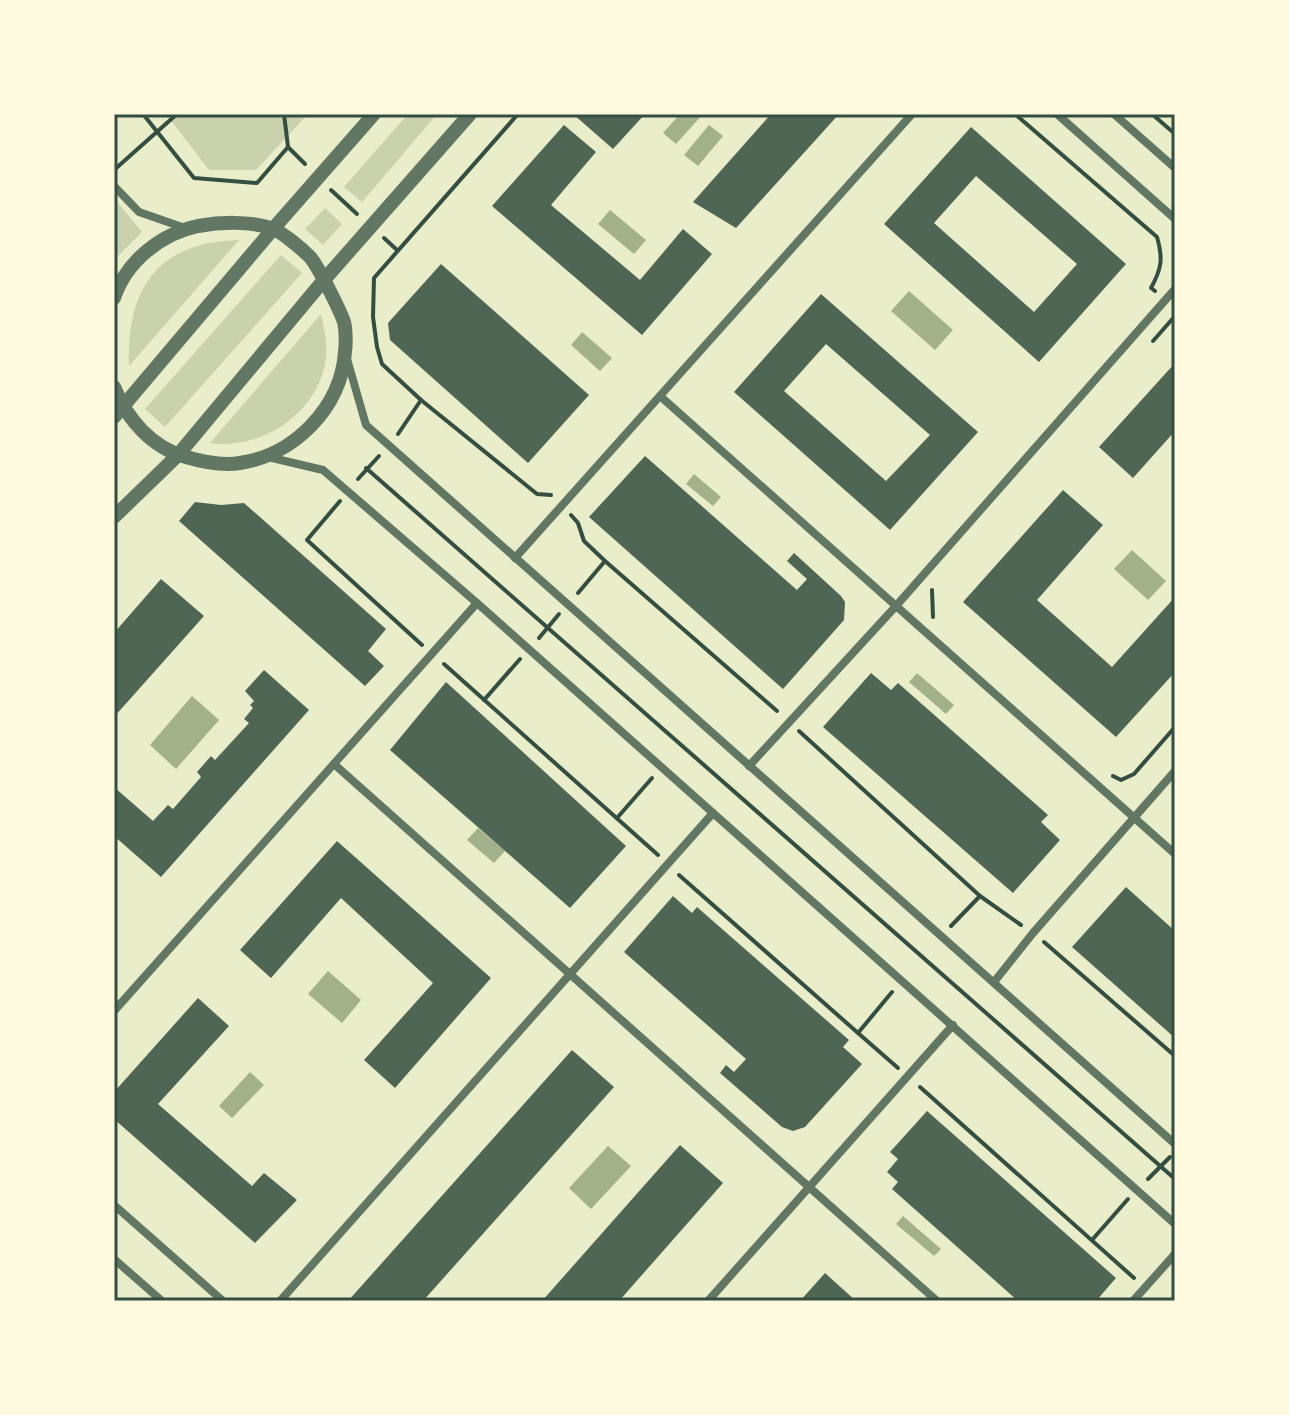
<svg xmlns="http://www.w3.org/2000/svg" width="1289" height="1415" viewBox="0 0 1289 1415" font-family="'Noto Sans',sans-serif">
	<rect width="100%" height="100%" fill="#e9edc9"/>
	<g fill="#cad2ad">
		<polygon points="166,114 308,114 256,170 209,170"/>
		<polygon points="408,114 437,114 362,202 344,187"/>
		<polygon points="114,198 142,232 117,257 114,254"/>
		<polygon points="325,208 342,224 323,245 305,229"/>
		<path d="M239 240 129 366C126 288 158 242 239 240Z"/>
		<polygon points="281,255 302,273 165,427 145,409"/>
		<path d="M321 314C325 332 329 350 324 369 311 418 258 450 210 443Z"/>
	</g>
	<g fill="#a3b18a">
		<polygon points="680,114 703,114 676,144 663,133"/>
		<polygon points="709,125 723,136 698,166 684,155"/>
		<polygon points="610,210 646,240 634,254 598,224"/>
		<polygon points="909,291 953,330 935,350 891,311"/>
		<polygon points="582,332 612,358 600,371 571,345"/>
		<polygon points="694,474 721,497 713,506 686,484"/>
		<polygon points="1132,550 1166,581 1148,600 1114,569"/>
		<polygon points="917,673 954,705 946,714 909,682"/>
		<polygon points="192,696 219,720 176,769 150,745"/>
		<polygon points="478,828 505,851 494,863 467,840"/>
		<polygon points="328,971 361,1000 342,1023 308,994"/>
		<polygon points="250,1072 264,1085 232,1118 219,1106"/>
		<polygon points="608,1146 631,1166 591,1209 569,1188"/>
		<polygon points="903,1216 941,1249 934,1256 896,1224"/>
	</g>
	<g fill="#4f6655" fill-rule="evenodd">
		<polygon points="573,114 645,114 613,149"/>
		<polygon points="771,114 839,114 736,228 693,202"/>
		<polygon points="564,125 596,152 551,205 640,280 683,229 712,254 642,335 492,206"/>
		<path d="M971 127 1126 264 1039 362 884 224ZM976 176 1077 264 1034 312 934 223Z"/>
		<polygon points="441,264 589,395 528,463 390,340 388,323"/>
		<path d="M821 294 978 432 890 530 734 392ZM826 344 930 435 886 481 784 391Z"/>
		<polygon points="1175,363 1175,431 1133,478 1099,447"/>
		<polygon points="645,456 797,590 807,579 787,561 794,553 841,596 845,602 844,620 783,689 589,517"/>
		<polygon points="1063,490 1103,525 1037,600 1112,667 1175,597 1175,672 1116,737 963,602"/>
		<polygon points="195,502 221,505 244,503 386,629 368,651 384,666 365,686 179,521"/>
		<polygon points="161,579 204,616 114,717 114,633"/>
		<polygon points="264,670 309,710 161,877 114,836 114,787 153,821 168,805 173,809 201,777 197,772 211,756 215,760 249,723 244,719 253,708 250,705 254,701 245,691"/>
		<polygon points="871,673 891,690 898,683 1048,815 1041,822 1060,840 1013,893 823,727"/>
		<polygon points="446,682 626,846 570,908 390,750"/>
		<polygon points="337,841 491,978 395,1088 364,1060 433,983 341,898 271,978 240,950"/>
		<polygon points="1126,887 1175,931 1175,1038 1072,947"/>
		<polygon points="673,896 692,913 697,907 849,1040 843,1047 862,1064 805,1127 793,1131 782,1127 720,1073 726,1065 734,1072 746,1059 624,952"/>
		<polygon points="198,998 229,1026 158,1104 252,1186 264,1173 297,1200 255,1243 114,1119 114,1092"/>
		<polygon points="572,1050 614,1087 423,1301 348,1301"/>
		<polygon points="927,1111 1116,1278 1096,1301 1018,1301 892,1189 898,1182 887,1172 898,1159 890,1152"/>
		<polygon points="680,1145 723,1183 619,1301 542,1301"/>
		<polygon points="825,1273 856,1301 800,1301"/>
	</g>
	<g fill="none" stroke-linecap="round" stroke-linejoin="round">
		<g stroke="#344e41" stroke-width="4">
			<polyline points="143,114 194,178 257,183 288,147"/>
			<polyline points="284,114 288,147 305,164"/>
			<polyline points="518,114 374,278 373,317 377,347 382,364 421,400 537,494 551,495"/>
			<path d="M1015 114 1157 237C1163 258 1162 268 1151 288L1155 291"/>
			<polyline points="1152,114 1175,134"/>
			<polyline points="114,170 177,114"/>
			<polyline points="331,190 357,214"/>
			<polyline points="384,238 397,250"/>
			<polyline points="1153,341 1175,316"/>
			<polyline points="398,434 421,400"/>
			<polyline points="366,468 1175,1179"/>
			<polyline points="358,479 379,456"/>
			<polyline points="340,501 307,540 422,645"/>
			<polyline points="571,515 578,523 584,541 605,561 777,711"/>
			<polyline points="932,590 933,617"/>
			<polyline points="578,593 605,561"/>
			<polyline points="539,638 559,614"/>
			<polyline points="444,664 658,855"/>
			<polyline points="484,700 520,659"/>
			<polyline points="799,731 980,896 951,926"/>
			<polyline points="1113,776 1121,780 1134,774 1175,727"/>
			<polyline points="617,818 652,778"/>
			<polyline points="679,875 858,1033 892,992"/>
			<polyline points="980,896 1021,925"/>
			<polyline points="1044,942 1175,1056"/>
			<polyline points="858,1033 898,1068"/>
			<polyline points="920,1087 1134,1278"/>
			<polyline points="1148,1179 1170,1157"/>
			<polyline points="1092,1240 1128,1199"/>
		</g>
		<g stroke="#617663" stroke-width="8">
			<polyline points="1057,114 1175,219"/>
			<polyline points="1114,114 1175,168"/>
			<polyline points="114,186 139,212 185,228"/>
			<polyline points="347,359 366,425 1175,1144"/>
			<polyline points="660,396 1175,854"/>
			<polyline points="268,457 323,470 477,603 1175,1224"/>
			<polyline points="515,558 912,114"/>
			<polyline points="334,764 937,1301"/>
			<polyline points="749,766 896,606 1175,289"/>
			<polyline points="994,982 1033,933 1175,771"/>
			<polyline points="114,1011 477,603"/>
			<polyline points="114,1205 223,1301"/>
			<polyline points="114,1259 162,1301"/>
			<polyline points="280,1301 713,813"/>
			<polyline points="708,1301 953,1025"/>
			<polyline points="1133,1301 1175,1254"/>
		</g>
		<g stroke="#617663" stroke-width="14">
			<path d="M114 298C126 262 160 234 198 226 220 222 249 221 271 228 282 232 301 248 310 257 318 266 340 310 344 322 346 330 346 344 345 352 341 408 294 455 240 463 222 466 203 462 186 457 152 448 127 419 114 387"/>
			<polyline points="114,417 273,229 374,114"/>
			<polyline points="114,517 178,455 323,281 470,114"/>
		</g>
	</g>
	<rect width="1289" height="1415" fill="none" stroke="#fefae0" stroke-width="232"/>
	<rect x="116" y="116" width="1057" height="1183" fill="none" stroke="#344e41" stroke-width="3"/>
</svg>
